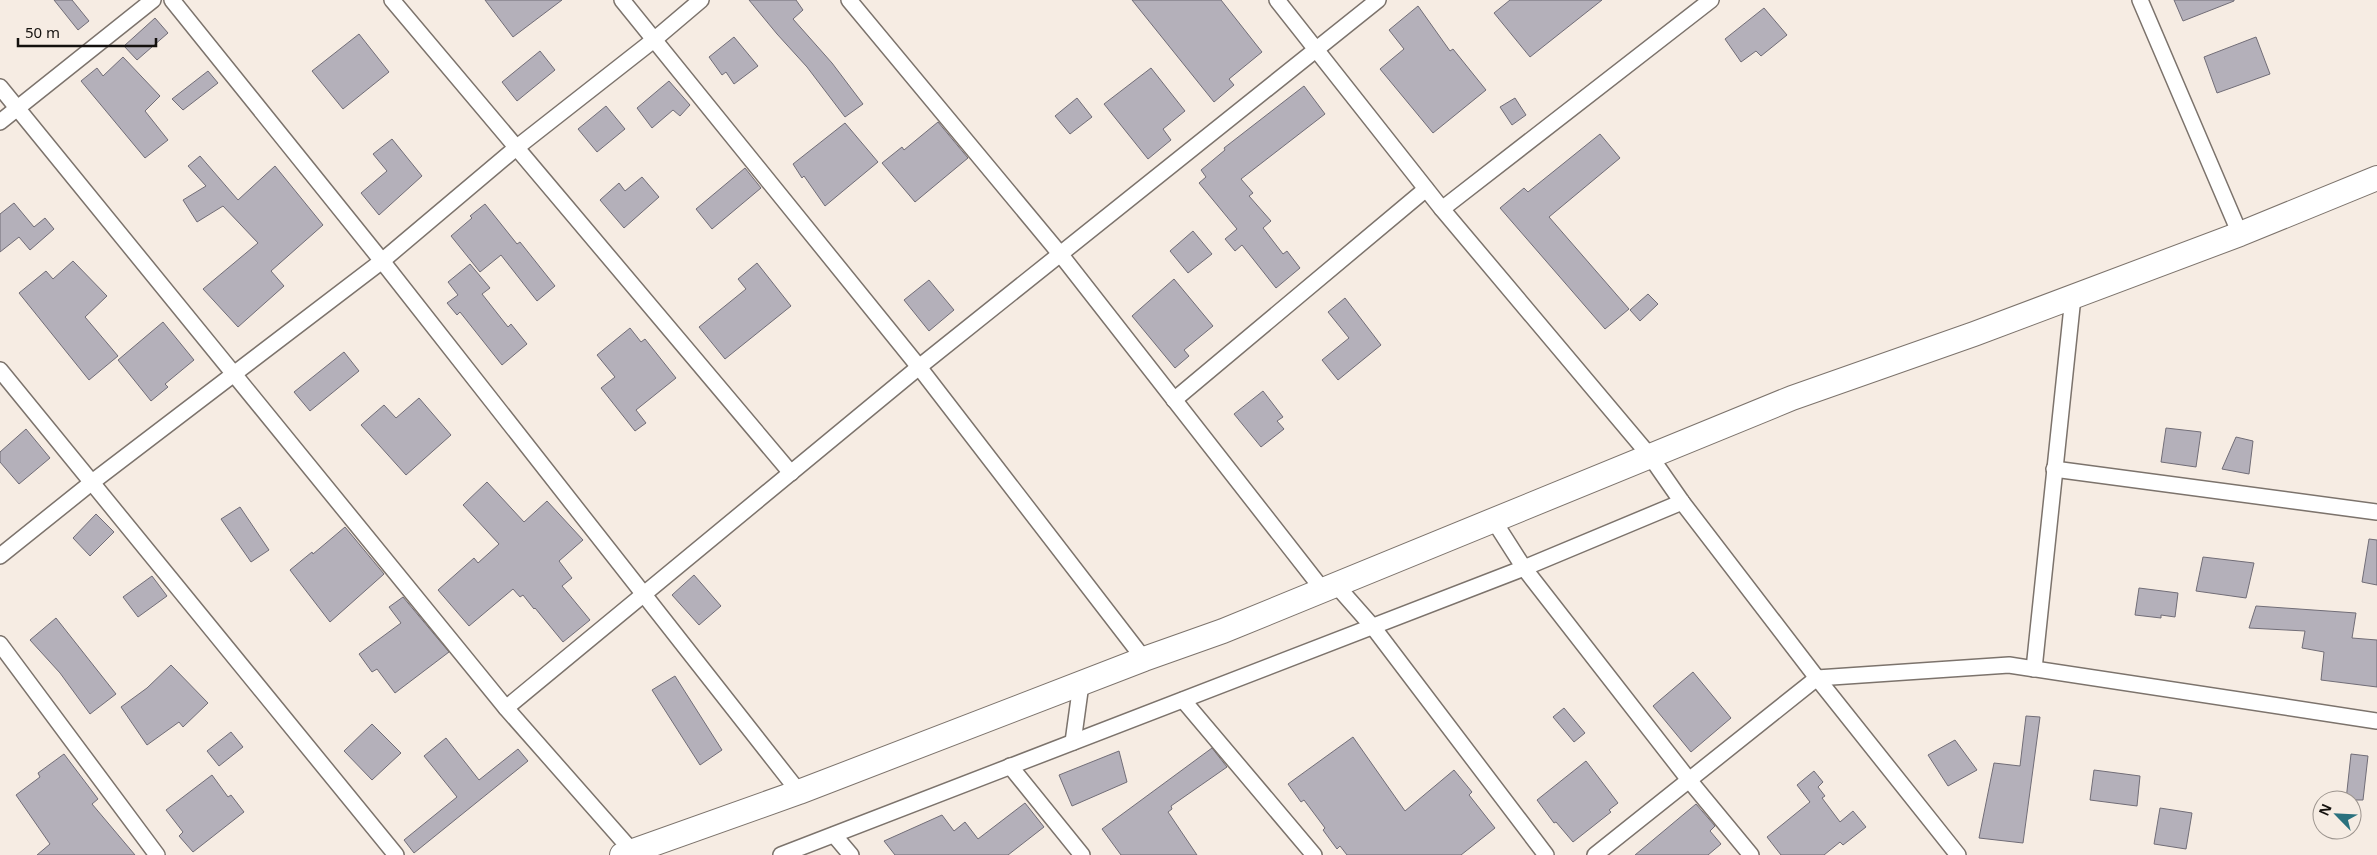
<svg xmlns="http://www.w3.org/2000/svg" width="2377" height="855" viewBox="0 0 2377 855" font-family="'Noto Sans',sans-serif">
	<rect width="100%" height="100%" fill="#f6ece3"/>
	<g fill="#b4b0ba" stroke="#716d77">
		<polygon points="54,0 72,0 89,21 78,30"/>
		<polygon points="485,0 562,0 513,37"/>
		<polygon points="749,0 796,0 803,10 793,19 832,63 863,104 845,117 807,67 777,34"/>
		<polygon points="1132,0 1221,0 1262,52 1229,79 1234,85 1214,102"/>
		<polygon points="1510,0 1602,0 1530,57 1494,13"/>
		<polygon points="2174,0 2234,0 2234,1 2183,21"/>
		<polygon points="1418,6 1450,51 1453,49 1486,90 1433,133 1380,69 1404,49 1389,30"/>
		<polygon points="1764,8 1787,35 1761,56 1756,51 1741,62 1725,39"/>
		<polygon points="155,18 168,33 137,60 124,46"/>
		<polygon points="359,34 389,72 343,109 312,71"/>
		<polygon points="734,37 758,66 734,84 726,72 722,75 709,57"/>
		<polygon points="2256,37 2270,74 2217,93 2204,57"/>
		<polygon points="540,51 555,70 517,101 502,82"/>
		<polygon points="123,57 160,96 145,111 168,140 145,158 81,81 97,68 103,76"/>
		<polygon points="1151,68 1185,111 1163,129 1171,140 1148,159 1104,104"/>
		<polygon points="208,71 218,83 183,110 172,99"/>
		<polygon points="669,81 690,105 680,116 673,110 652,128 637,108"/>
		<polygon points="1304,86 1325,114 1241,179 1253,193 1249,196 1271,221 1263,228 1283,254 1287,251 1300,268 1276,288 1242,245 1235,251 1225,239 1237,229 1199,183 1206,177 1201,170 1225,150 1224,148"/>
		<polygon points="1077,98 1092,117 1070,134 1055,116"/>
		<polygon points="1515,98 1526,115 1512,125 1500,107"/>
		<polygon points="606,106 625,129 597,152 578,129"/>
		<polygon points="938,122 968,158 915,202 882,163 902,147 904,150"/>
		<polygon points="845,123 878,162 825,206 804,176 802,178 793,164"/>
		<polygon points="1600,134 1620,158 1549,217 1629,309 1605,329 1500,208 1524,188 1528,192"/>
		<polygon points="392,139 422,176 379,215 361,193 387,171 373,154"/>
		<polygon points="200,156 238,200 275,166 323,225 271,271 284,286 238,327 203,289 258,243 223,206 197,222 183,200 206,186 188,166"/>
		<polygon points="745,168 761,188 712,229 696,209"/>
		<polygon points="642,177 659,197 624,228 600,200 619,183 625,191"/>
		<polygon points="14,203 34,227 45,218 54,229 30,250 19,237 0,252 0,214"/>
		<polygon points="485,204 517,244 520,242 555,286 537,301 501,255 480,272 451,236 472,218 470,216"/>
		<polygon points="1193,231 1212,254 1188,273 1170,251"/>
		<polygon points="73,261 107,296 85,317 118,356 89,380 19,293 46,271 53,279"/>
		<polygon points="757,263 791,306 725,359 699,327 746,289 738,279"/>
		<polygon points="470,264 490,288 482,294 508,327 511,324 527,344 502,365 460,312 457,315 447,303 458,295 448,282"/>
		<polygon points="1174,279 1213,326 1184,350 1189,356 1175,368 1132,316"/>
		<polygon points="929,280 954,310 929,331 904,300"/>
		<polygon points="1648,294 1658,304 1640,321 1630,310"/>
		<polygon points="1345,298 1381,345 1338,380 1322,360 1349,338 1328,312"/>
		<polygon points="163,322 194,360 165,384 168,387 151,401 118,360"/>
		<polygon points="630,328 641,342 645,339 676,378 636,410 646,423 635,431 601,388 615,377 597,355"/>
		<polygon points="344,352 359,371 310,411 294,392"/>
		<polygon points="1263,391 1283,417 1277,421 1284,429 1261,447 1234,414"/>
		<polygon points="419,398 451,435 406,475 361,425 384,405 396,418"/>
		<polygon points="2166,428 2201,432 2196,467 2161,462"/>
		<polygon points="26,429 50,458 19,484 0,462 0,452"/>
		<polygon points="2236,437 2253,441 2249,474 2222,469"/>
		<polygon points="487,482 524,522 547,501 583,540 559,561 572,578 562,586 590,620 563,642 535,608 534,609 523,595 520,597 513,589 469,626 438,590 474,558 478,563 499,544 463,505"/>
		<polygon points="240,507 269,550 251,562 221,519"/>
		<polygon points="96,514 114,532 90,556 73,538"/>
		<polygon points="345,527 384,574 330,622 290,570 312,552 313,554"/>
		<polygon points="2369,539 2377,540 2377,585 2362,582"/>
		<polygon points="2203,557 2254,563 2246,598 2196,591"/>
		<polygon points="694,575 721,606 699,625 672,595"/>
		<polygon points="152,576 167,596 138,617 123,597"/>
		<polygon points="2139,588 2178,593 2175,617 2161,615 2161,618 2135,615"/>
		<polygon points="403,597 449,652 395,693 377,669 372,672 359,654 401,623 389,607"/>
		<polygon points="2256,606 2356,613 2352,638 2377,640 2377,687 2321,680 2324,652 2302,648 2305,631 2249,628"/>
		<polygon points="56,618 116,694 90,714 60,673 30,640"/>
		<polygon points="171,665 208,703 183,727 179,722 147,745 121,707 147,688"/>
		<polygon points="1693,672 1731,718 1691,752 1653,706"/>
		<polygon points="675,676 722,750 700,765 652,690"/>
		<polygon points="1564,708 1585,733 1574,742 1553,717"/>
		<polygon points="2026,716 2040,717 2023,843 1979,838 1994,763 2020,766"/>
		<polygon points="372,724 401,753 372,780 344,751"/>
		<polygon points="231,732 243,747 219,766 207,751"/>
		<polygon points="1353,737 1405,811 1454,770 1472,792 1469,795 1495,828 1461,855 1347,855 1340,846 1337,849 1323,830 1325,828 1304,800 1301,802 1288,784"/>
		<polygon points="446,738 479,780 518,749 528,761 414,853 404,840 457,797 424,756"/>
		<polygon points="1955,740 1977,770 1948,786 1928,755"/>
		<polygon points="1212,748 1227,767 1171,806 1172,809 1168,812 1197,855 1121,855 1102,829"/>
		<polygon points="1119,751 1127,782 1072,806 1059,775"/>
		<polygon points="64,754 98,799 92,804 135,855 37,855 50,844 16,795 40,777 38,773"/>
		<polygon points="2351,754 2368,756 2363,800 2346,800"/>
		<polygon points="1586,761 1618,803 1609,810 1611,812 1573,842 1556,822 1554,823 1537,800"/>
		<polygon points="2094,770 2140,776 2137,806 2090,800"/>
		<polygon points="1814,771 1823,782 1818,787 1825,796 1822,798 1840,822 1853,811 1866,827 1843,845 1840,842 1824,855 1781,855 1767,837 1810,802 1797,785"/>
		<polygon points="212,775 228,797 231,795 244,812 193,852 179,836 183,832 166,810"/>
		<polygon points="1025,803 1044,827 1008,855 895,855 884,841 942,815 954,831 965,822 978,839"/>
		<polygon points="1696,804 1715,826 1710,831 1721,844 1708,855 1635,855"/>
		<polygon points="2160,808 2192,813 2186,849 2154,844"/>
	</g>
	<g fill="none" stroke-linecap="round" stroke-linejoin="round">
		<g stroke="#7c736c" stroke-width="18">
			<g id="minor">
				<polyline points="172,0 382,261 799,792"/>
				<polyline points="392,0 791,473"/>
				<polyline points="622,0 919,367 1144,659"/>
				<polyline points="849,0 1061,255 1323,590"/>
				<polyline points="1277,0 1442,209 1650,456 1682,502 1817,678 1958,855"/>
				<polyline points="2140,0 2240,234"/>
				<polyline points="0,87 506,708 632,851"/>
				<polyline points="0,122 153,0"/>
				<polyline points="1442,209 1711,0"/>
				<polyline points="0,370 396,855"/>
				<polyline points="1174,400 1426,189"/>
				<polyline points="2054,469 2377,512"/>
				<polyline points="1494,521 1524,568 1689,780 1751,855"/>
				<polyline points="0,556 91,483 382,261 516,148 655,39 701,0"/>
				<polyline points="1336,585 1373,627 1546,855"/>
				<polyline points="0,644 157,855"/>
				<polyline points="2034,669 2073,297"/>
				<polyline points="1183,700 1314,855"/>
				<polyline points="506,708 919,367 1378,0"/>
				<polyline points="1073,742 1081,684"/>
				<polyline points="1010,766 1082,855"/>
				<polyline points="834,835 851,855"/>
				<polyline points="781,855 1524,568 1682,502"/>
				<polyline points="1595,855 1817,678 2009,665 2377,721"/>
			</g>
		</g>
		<g stroke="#7c736c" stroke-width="26">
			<polyline id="primary" points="622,855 799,792 1144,659 1223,631 1792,398 1974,334 2240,234 2377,178"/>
		</g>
		<use href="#minor" stroke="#fff" stroke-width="15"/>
		<use href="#primary" stroke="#fff" stroke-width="24"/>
	</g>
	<g transform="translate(2337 815) rotate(294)"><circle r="24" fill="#f6ece3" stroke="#9c948e"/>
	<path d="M0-4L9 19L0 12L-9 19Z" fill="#2a717e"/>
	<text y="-8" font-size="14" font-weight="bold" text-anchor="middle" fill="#14110e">N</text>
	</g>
	<path d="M18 38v8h138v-8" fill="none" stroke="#14110e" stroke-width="2.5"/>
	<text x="25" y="38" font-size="15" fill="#14110e" stroke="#f6ece3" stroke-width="4" paint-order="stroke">50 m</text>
</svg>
